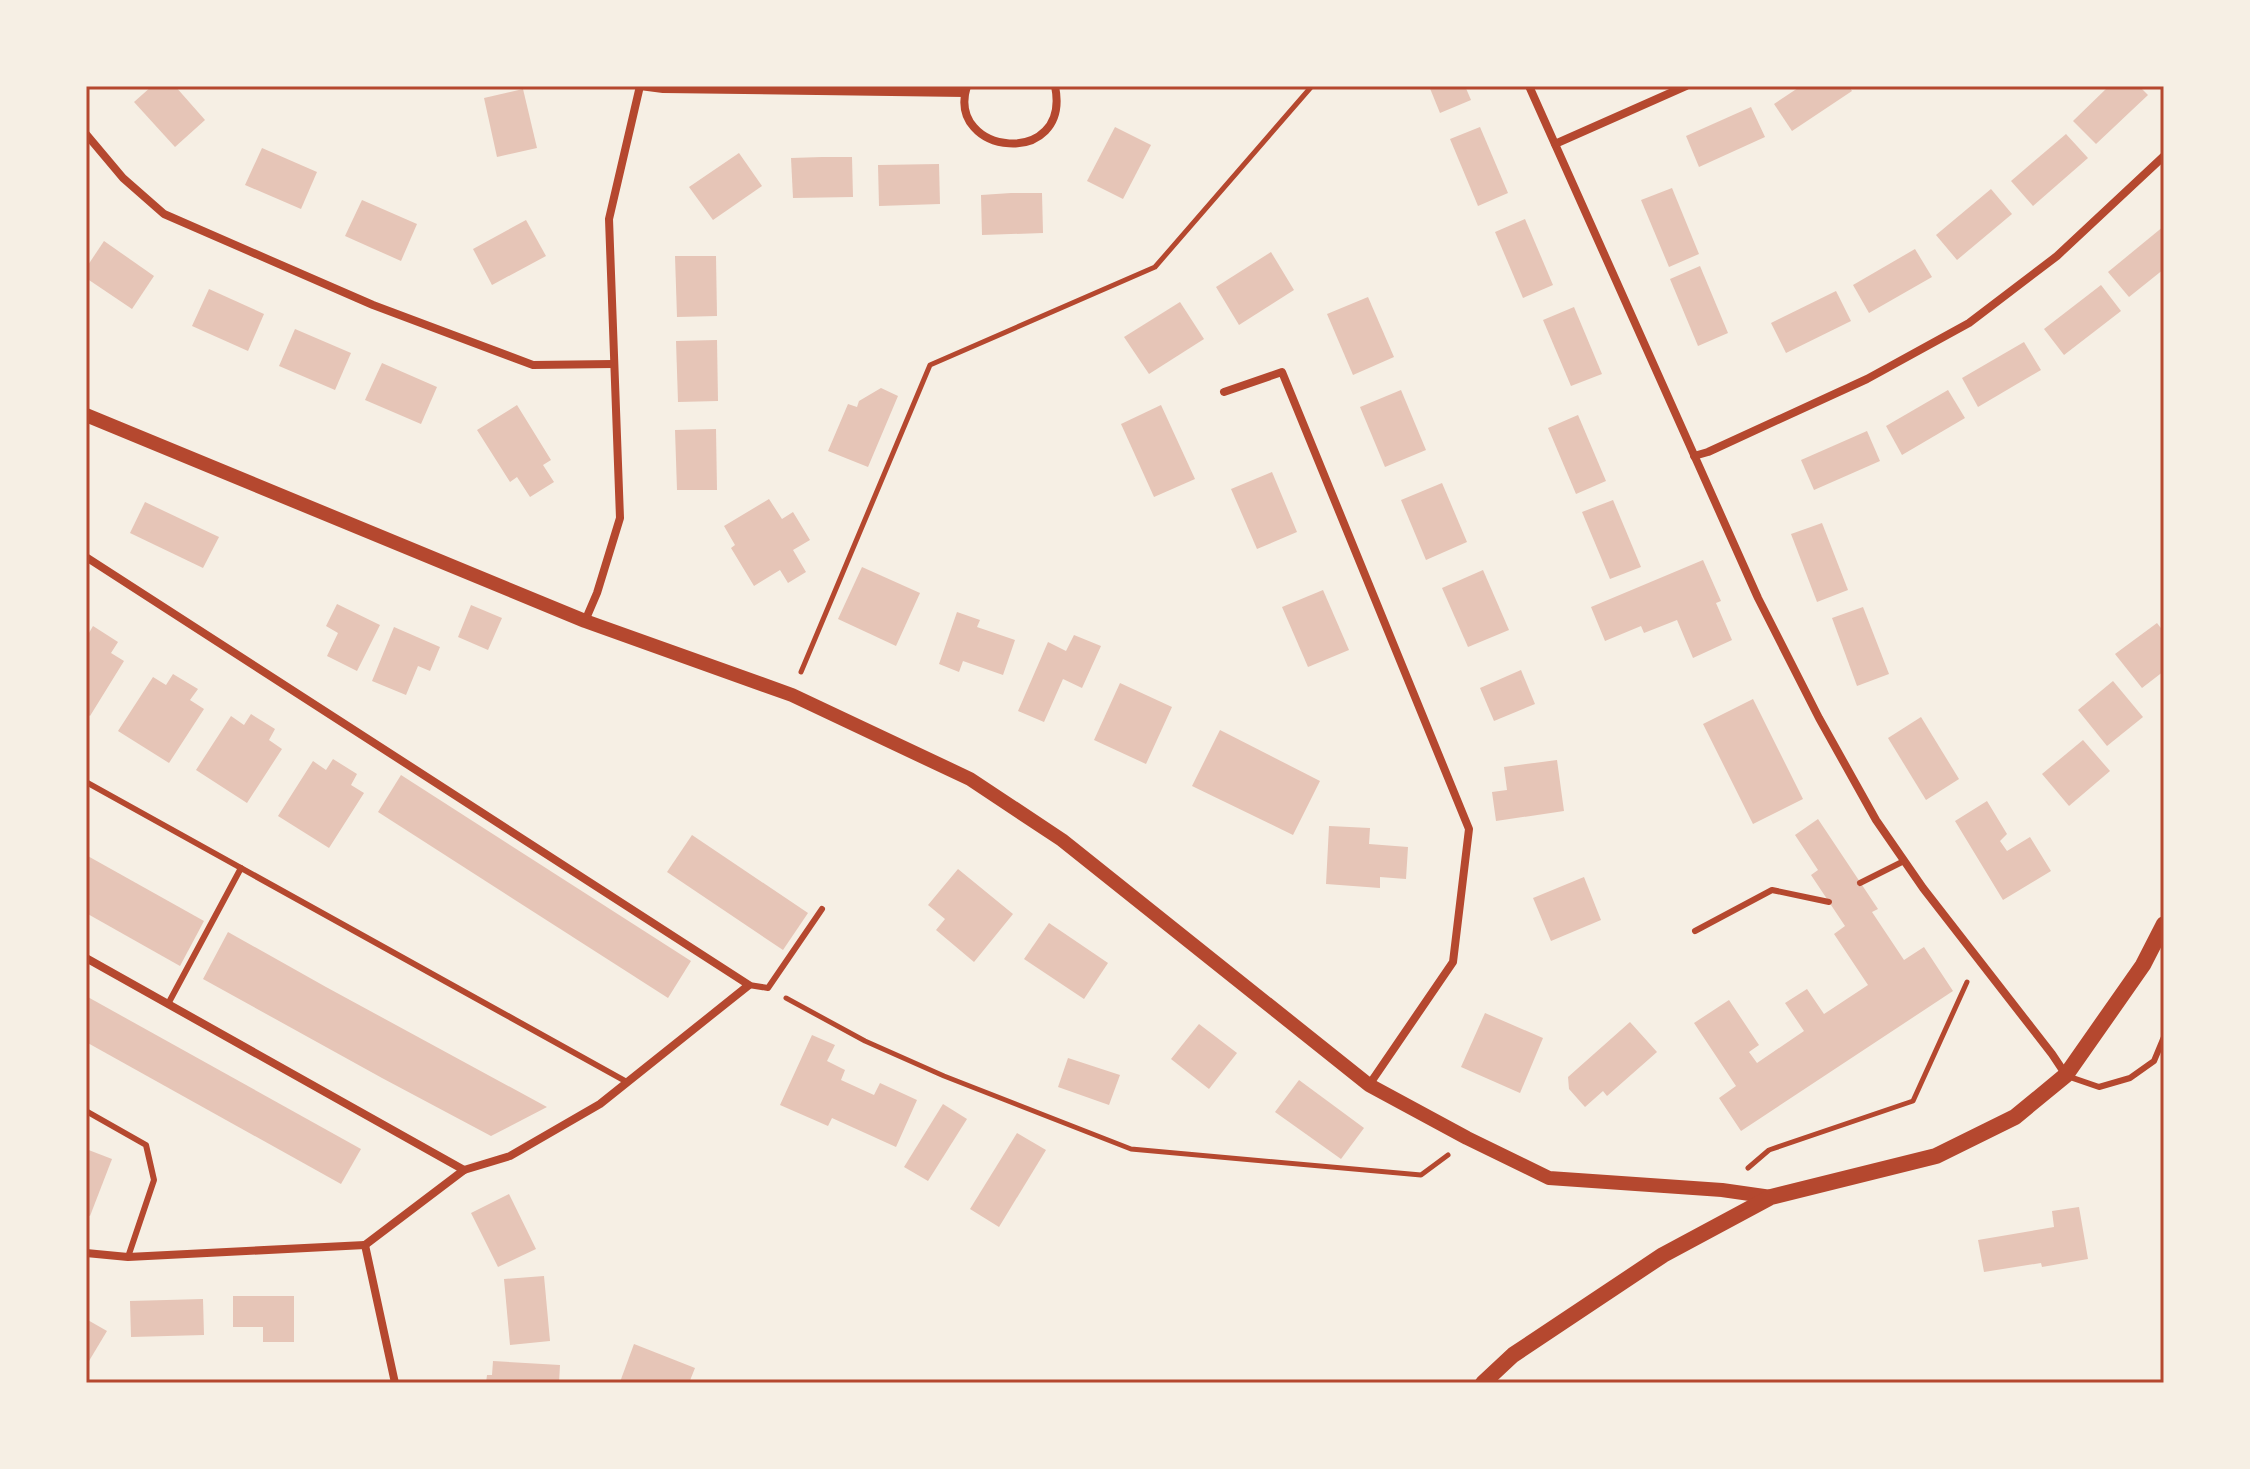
<svg xmlns="http://www.w3.org/2000/svg" width="2250" height="1469" viewBox="0 0 2250 1469" font-family="Montserrat,sans-serif">
	<rect width="100%" height="100%" fill="#f6efe4"/>
	<g fill="#e6c5b7">
		<polygon points="152,86 175,86 205,120 175,147 134,102"/>
		<polygon points="1429,86 1465,86 1471,100 1440,113"/>
		<polygon points="1801,86 1849,86 1852,91 1792,131 1774,104"/>
		<polygon points="2109,86 2139,86 2148,95 2096,144 2073,121"/>
		<polygon points="523,89 537,148 497,157 484,98"/>
		<polygon points="1751,107 1765,137 1699,167 1686,136"/>
		<polygon points="1115,127 1151,145 1123,199 1087,181"/>
		<polygon points="1480,127 1508,193 1478,206 1450,139"/>
		<polygon points="2066,134 2088,158 2033,206 2011,181"/>
		<polygon points="262,148 317,172 301,209 245,185"/>
		<polygon points="739,153 762,186 713,220 689,187"/>
		<polygon points="822,157 852,157 853,197 793,198 791,158"/>
		<polygon points="939,164 940,204 879,206 878,165"/>
		<polygon points="1672,188 1699,254 1669,267 1641,200"/>
		<polygon points="1991,189 2012,214 1957,260 1936,235"/>
		<polygon points="1011,193 1042,193 1043,233 982,235 981,195"/>
		<polygon points="362,200 417,224 401,261 345,236"/>
		<polygon points="1525,219 1553,285 1523,298 1495,232"/>
		<polygon points="526,220 546,256 492,285 473,249"/>
		<polygon points="2164,226 2164,269 2129,297 2108,272"/>
		<polygon points="104,241 154,276 132,309 86,278 86,268"/>
		<polygon points="1915,249 1932,277 1869,313 1853,285"/>
		<polygon points="1271,252 1294,290 1239,325 1216,287"/>
		<polygon points="675,256 716,256 717,316 677,317"/>
		<polygon points="1700,266 1728,333 1698,346 1670,279"/>
		<polygon points="2101,285 2121,311 2064,355 2044,329"/>
		<polygon points="209,289 264,314 248,351 192,326"/>
		<polygon points="1836,291 1851,321 1786,353 1771,323"/>
		<polygon points="1368,297 1394,357 1353,375 1327,314"/>
		<polygon points="1180,302 1204,339 1149,374 1124,337"/>
		<polygon points="1574,307 1602,374 1571,386 1543,320"/>
		<polygon points="295,329 351,353 335,390 279,366"/>
		<polygon points="717,340 718,401 678,402 676,341"/>
		<polygon points="2024,342 2041,370 1978,407 1962,378"/>
		<polygon points="382,363 437,387 421,424 365,400"/>
		<polygon points="881,388 898,396 868,467 828,451 848,404 857,407 859,401"/>
		<polygon points="1401,390 1426,450 1385,467 1360,407"/>
		<polygon points="1948,390 1965,418 1902,455 1886,426"/>
		<polygon points="517,405 551,460 543,465 554,482 530,497 517,477 510,482 477,430"/>
		<polygon points="1161,405 1195,479 1154,497 1121,424"/>
		<polygon points="1578,415 1606,481 1576,494 1548,428"/>
		<polygon points="716,429 717,490 677,490 675,430"/>
		<polygon points="1867,431 1880,461 1814,490 1801,460"/>
		<polygon points="1272,472 1297,532 1257,549 1231,489"/>
		<polygon points="1442,483 1467,542 1426,560 1401,500"/>
		<polygon points="769,499 782,519 793,512 810,540 793,550 806,572 788,583 780,570 754,586 731,548 735,545 724,526"/>
		<polygon points="1613,500 1641,567 1610,579 1582,512"/>
		<polygon points="145,502 219,537 203,568 130,533"/>
		<polygon points="1822,523 1848,590 1817,602 1791,534"/>
		<polygon points="1703,560 1721,601 1716,603 1732,640 1693,658 1677,620 1644,633 1641,626 1605,641 1591,607"/>
		<polygon points="862,567 920,593 896,646 838,619"/>
		<polygon points="1483,570 1509,630 1468,647 1442,588"/>
		<polygon points="1323,590 1349,650 1308,667 1282,607"/>
		<polygon points="337,604 380,625 357,671 327,656 338,633 326,626"/>
		<polygon points="471,605 502,618 488,650 458,637"/>
		<polygon points="1863,607 1889,674 1857,686 1832,618"/>
		<polygon points="957,612 980,620 977,627 1015,640 1003,675 963,661 959,672 939,664"/>
		<polygon points="2157,623 2164,632 2164,671 2142,688 2115,654"/>
		<polygon points="93,626 118,642 111,653 124,661 90,716 86,713 86,638"/>
		<polygon points="394,627 440,647 430,671 418,666 406,695 372,681"/>
		<polygon points="1074,635 1101,646 1082,688 1063,679 1044,722 1018,711 1048,642 1066,651"/>
		<polygon points="1521,670 1535,704 1494,721 1480,688"/>
		<polygon points="173,674 198,689 190,700 204,709 169,763 118,731 153,677 166,685"/>
		<polygon points="2113,681 2143,717 2107,746 2078,710"/>
		<polygon points="1120,683 1172,707 1146,764 1094,740"/>
		<polygon points="1753,699 1803,799 1753,824 1703,724"/>
		<polygon points="251,714 275,729 269,740 282,749 247,803 196,770 231,716 244,725"/>
		<polygon points="1921,717 1959,779 1926,800 1888,738"/>
		<polygon points="1220,730 1320,781 1293,835 1192,786"/>
		<polygon points="2083,740 2110,771 2069,806 2042,774"/>
		<polygon points="333,759 357,774 351,785 364,793 329,848 278,816 313,761 326,770"/>
		<polygon points="1557,760 1564,811 1496,821 1492,792 1507,790 1504,767"/>
		<polygon points="401,775 691,961 668,998 378,812"/>
		<polygon points="1987,801 2007,834 2000,841 2007,851 2030,837 2051,871 2003,900 1955,821"/>
		<polygon points="1818,819 1878,909 1872,912 1904,960 1924,947 1953,991 1741,1131 1719,1098 1736,1086 1694,1023 1729,1000 1759,1045 1749,1052 1757,1063 1804,1031 1785,1003 1807,989 1824,1014 1868,985 1834,934 1845,926 1811,875 1818,870 1795,835"/>
		<polygon points="1329,826 1370,828 1369,844 1408,847 1406,879 1380,877 1380,888 1326,884"/>
		<polygon points="692,835 808,913 783,950 667,872"/>
		<polygon points="86,855 204,921 180,966 86,913"/>
		<polygon points="958,869 1013,914 974,962 936,930 945,919 928,905"/>
		<polygon points="1584,877 1601,920 1551,941 1533,898"/>
		<polygon points="1049,923 1108,963 1084,999 1024,959"/>
		<polygon points="228,932 326,987 547,1107 491,1136 382,1078 203,979"/>
		<polygon points="86,996 361,1149 341,1184 86,1042"/>
		<polygon points="1485,1013 1543,1038 1520,1093 1461,1067"/>
		<polygon points="1630,1022 1657,1052 1607,1096 1603,1091 1585,1107 1569,1089 1568,1077"/>
		<polygon points="1199,1024 1237,1053 1209,1089 1171,1059"/>
		<polygon points="812,1035 835,1045 827,1061 845,1070 841,1080 874,1095 880,1083 917,1100 896,1147 832,1118 828,1126 780,1105"/>
		<polygon points="1068,1058 1120,1075 1109,1105 1058,1087"/>
		<polygon points="1299,1080 1364,1128 1341,1159 1275,1112"/>
		<polygon points="943,1104 967,1119 928,1181 904,1167"/>
		<polygon points="1017,1133 1046,1150 999,1227 970,1209"/>
		<polygon points="86,1149 112,1159 90,1216 86,1215"/>
		<polygon points="509,1194 536,1249 498,1267 471,1213"/>
		<polygon points="2079,1207 2088,1259 2042,1267 2041,1263 1984,1272 1978,1240 2054,1227 2052,1211"/>
		<polygon points="544,1276 550,1341 510,1345 504,1279"/>
		<polygon points="233,1296 294,1296 294,1342 263,1342 263,1327 233,1327"/>
		<polygon points="203,1299 204,1335 131,1337 130,1301"/>
		<polygon points="86,1319 107,1331 86,1366"/>
		<polygon points="634,1344 695,1368 689,1383 620,1382"/>
		<polygon points="493,1361 560,1365 559,1383 486,1383 487,1375 492,1375"/>
	</g>
	<g fill="none" stroke-linecap="round" stroke-linejoin="round">
		<g stroke="#b5482f" stroke-width="5">
			<polyline points="801,672 930,365 1155,267 1312,86"/>
			<polyline points="786,998 865,1041 944,1076 1131,1149 1421,1175 1448,1155"/>
			<polyline points="1748,1168 1769,1150 1913,1101 1967,982"/>
		</g>
		<g stroke="#b5482f" stroke-width="6">
			<polyline points="86,782 241,868"/>
			<polyline points="1860,883 1904,861"/>
			<polyline points="1695,931 1772,890 1829,902"/>
			<polyline points="749,985 768,988 822,909"/>
			<polyline points="168,1004 241,868 627,1082"/>
			<polyline points="2067,1076 2099,1087 2130,1078 2154,1061 2164,1037"/>
			<polyline points="86,1111 146,1145 154,1180 128,1257"/>
		</g>
		<g stroke="#b5482f" stroke-width="8">
			<polyline points="640,86 663,89 965,93"/>
			<path d="M967 86C945 156 1072 169 1055 86"/>
			<polyline points="1529,86 1758,598 1819,718 1876,820 1923,888 2052,1054 2066,1075"/>
			<polyline points="86,134 123,178 164,214 373,305 533,365 613,364"/>
			<polyline points="1555,144 1686,86"/>
			<polyline points="1224,392 1282,372 1469,829 1453,962 1369,1085"/>
			<polyline points="1694,456 1708,452 1867,379 1969,323 2057,256 2164,156"/>
			<polyline points="86,557 749,985 600,1104 510,1156 464,1170 365,1245"/>
			<polyline points="585,621 597,593 620,518 609,219 640,86"/>
			<polyline points="86,958 464,1170"/>
			<polyline points="365,1245 395,1383"/>
			<polyline points="86,1253 128,1257 365,1245"/>
		</g>
		<polyline stroke="#b5482f" stroke-width="14" points="86,415 585,621 792,695 970,779 1062,840 1369,1085 1467,1138 1549,1178 1722,1190 1771,1197"/>
		<polyline stroke="#b5482f" stroke-width="16" points="1483,1383 1513,1355 1663,1255 1771,1197 1936,1156 2015,1117 2066,1075 2143,965 2164,924"/>
	</g>
	<rect width="2250" height="1469" fill="none" stroke="#f6efe4" stroke-width="176"/>
	<rect x="88" y="88" width="2074" height="1293" fill="none" stroke="#b5482f" stroke-width="3"/>
</svg>
